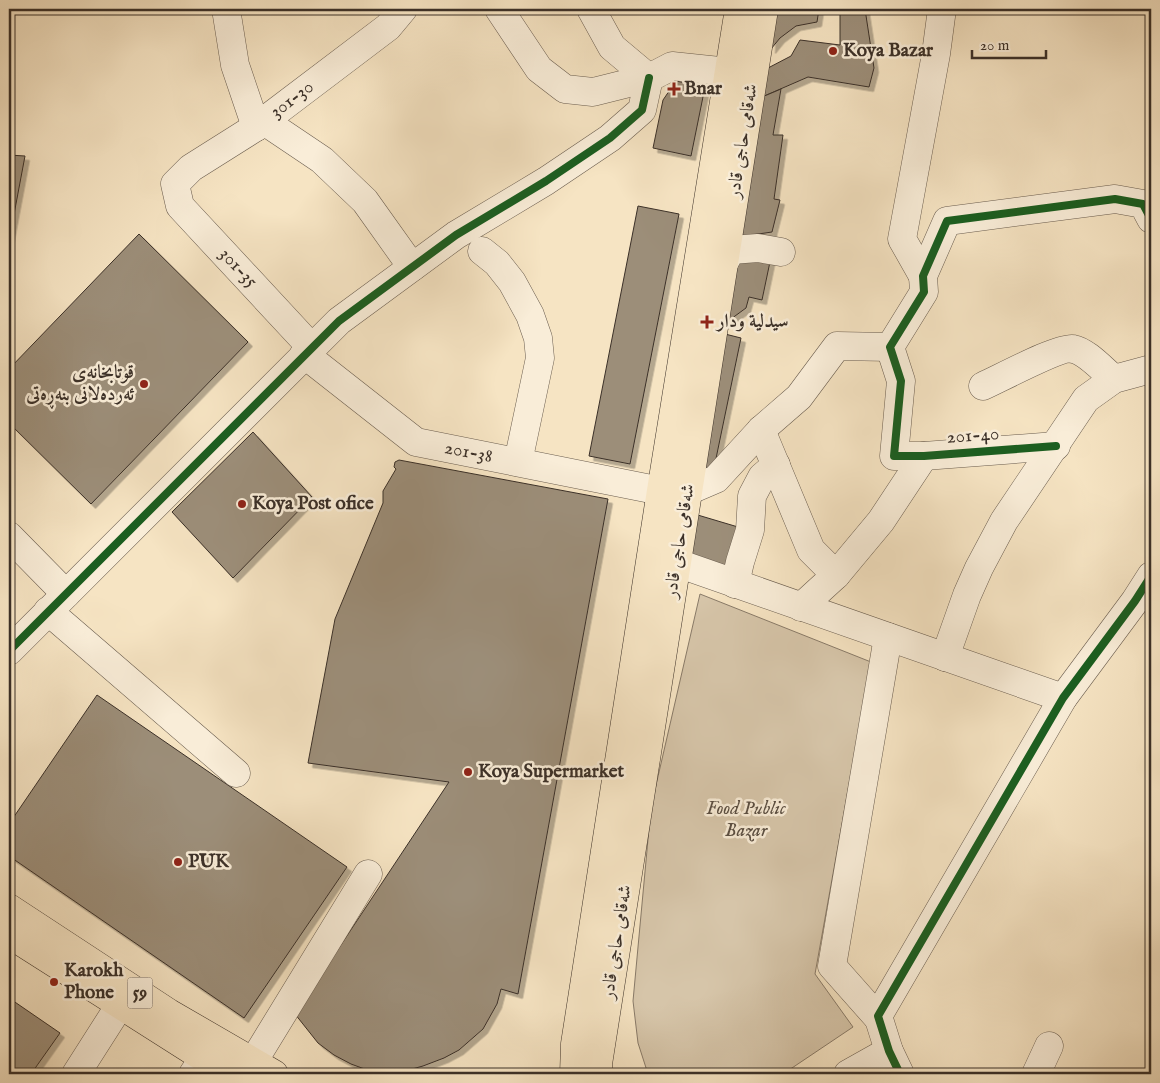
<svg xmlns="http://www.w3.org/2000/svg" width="1160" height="1083" viewBox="0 0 1160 1083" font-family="'IM FELL English',Amiri,serif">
	<defs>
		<filter id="shadow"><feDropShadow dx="4.5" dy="4.5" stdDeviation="0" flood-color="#0004"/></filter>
	</defs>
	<rect width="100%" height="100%" fill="#f6e4c3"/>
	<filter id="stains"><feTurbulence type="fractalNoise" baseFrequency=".004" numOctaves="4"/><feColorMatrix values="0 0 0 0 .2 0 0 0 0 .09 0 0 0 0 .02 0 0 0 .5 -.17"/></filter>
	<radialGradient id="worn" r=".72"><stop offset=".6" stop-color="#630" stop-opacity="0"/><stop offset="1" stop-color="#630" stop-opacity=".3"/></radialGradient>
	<polygon fill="#d6c5a9" stroke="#887a68" points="700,594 871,662 815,974 853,1027 783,1074 648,1074 638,1043 633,1001 651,807"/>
	<g fill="#9c8e79" stroke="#3b3028" filter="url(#shadow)">
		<polygon points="772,9 819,9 817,22 796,26 780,38 771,49"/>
		<polygon points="840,9 865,9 874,68 869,87 808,77 762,97 768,68 791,56 800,40 840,45"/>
		<polygon points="676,81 705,87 691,156 653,148 663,100"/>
		<polygon points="781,89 773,135 783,135 774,199 780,200 772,232 738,237 762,97"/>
		<polygon points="9,155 25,156 9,241"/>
		<polygon points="638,206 679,214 630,464 589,456"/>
		<polygon points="139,234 248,342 91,504 9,423 9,369"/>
		<polygon points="737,256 771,257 762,300 749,297 746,308 720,327"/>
		<polygon points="721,333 741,338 713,473 695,483"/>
		<polygon points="253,432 312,497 233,578 172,512"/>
		<polygon points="399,460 608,499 518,994 501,989 497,1004 483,1029 459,1050 444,1058 423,1066 405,1071 387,1074 370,1071 351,1064 334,1055 318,1043 295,1014 449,782 308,763 335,619 383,503 383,491 396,469 394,467 395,462"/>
		<polygon points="691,513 738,527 723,577 683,562"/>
		<polygon points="97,695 347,867 244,1018 9,856 9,824"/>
		<polygon points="9,998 60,1033 31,1074 9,1074"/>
	</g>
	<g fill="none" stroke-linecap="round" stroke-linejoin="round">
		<g stroke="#6a5d4f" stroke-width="29">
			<g id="minor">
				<polyline points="226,9 235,65 256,127"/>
				<polyline points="499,9 539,69 565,89 593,92 649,78 672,66 729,72"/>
				<polyline points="591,9 612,47 649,78"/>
				<polyline points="264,121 322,160 365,201 412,267"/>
				<polyline points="482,251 497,263 512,282 530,315 538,338 540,358 518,462"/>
				<polyline points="724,263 731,250 758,248 781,252"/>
				<polyline points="923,276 902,239 936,54 942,9"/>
				<path id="s1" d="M311 347 180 206 175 184 191 168 256 127 388 27 403 9"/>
				<path id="s2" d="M304 354 416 442 661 491"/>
				<path d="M983 386C999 379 1060 346 1073 349 1086 351 1103 370 1114 379"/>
				<polyline points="761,430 811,550 836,575"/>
				<polyline points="1056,446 924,456 894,456 901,381 890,347 924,292 923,276 947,221 1115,199 1143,204 1151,219"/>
				<polyline points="688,491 716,479 761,430 799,397 837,346 890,347"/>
				<polyline points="9,536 66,594"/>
				<polyline points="677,563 1063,698"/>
				<polyline points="735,584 740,562 750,530 752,496 762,477 776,465"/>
				<polyline points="801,607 836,575 881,521 924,456"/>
				<polyline points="48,611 236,773"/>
				<polyline points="9,651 339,321 456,235 546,181 610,138 642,110 649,78"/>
				<polyline points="945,657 967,595 979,568 1004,521 1086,399 1114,379 1151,369"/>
				<polyline points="879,1019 832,966 888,637"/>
				<polyline points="253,1062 368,874"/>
				<polyline points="76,1074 120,1005"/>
				<polyline points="193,1074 204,1058"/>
				<polyline points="848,1074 889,1051"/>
				<polyline points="900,1074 889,1051 878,1016 1063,698 1135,601 1151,576"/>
				<polyline points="1036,1074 1049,1046"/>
			</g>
		</g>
		<g stroke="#3b3028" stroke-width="29">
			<g id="major">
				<polyline points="9,908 169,1013 274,1074"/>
				<polyline points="9,934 204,1058 232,1074"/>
				<polyline points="574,1074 575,1044 661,491 739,9"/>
				<polyline points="599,1074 598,1064 764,9"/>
			</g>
		</g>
		<use href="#minor" stroke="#f9edd8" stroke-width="28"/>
		<use href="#major" stroke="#f6e4c3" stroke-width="28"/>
		<g stroke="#f9edd8" stroke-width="11">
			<g id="cycleway">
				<polyline points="1056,446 924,456 894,456 901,381 890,347 924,292 923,276 947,221 1115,199 1143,204 1151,219"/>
				<polyline points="9,651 339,321 456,235 546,181 610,138 642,110 649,78"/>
				<polyline points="900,1074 889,1051 878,1016 1063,698 1135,601 1151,576"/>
			</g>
		</g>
		<use href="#cycleway" stroke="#1b5e20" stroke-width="8"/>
	</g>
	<g fill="#8f2418" stroke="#f9edd8" stroke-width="2">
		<circle cx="833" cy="51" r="5"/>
		<path d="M671.5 81.5h5v5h5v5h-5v5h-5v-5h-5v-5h5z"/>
		<path d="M704.5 314.5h5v5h5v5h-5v5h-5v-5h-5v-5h5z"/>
		<circle cx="144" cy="384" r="5"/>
		<circle cx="242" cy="504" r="5"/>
		<circle cx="468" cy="772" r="5"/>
		<circle cx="178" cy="862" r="5"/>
		<circle cx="54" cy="982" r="5"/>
	</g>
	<g text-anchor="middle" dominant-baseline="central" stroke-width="5" stroke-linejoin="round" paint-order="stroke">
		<rect fill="#f9edd8" stroke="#74695d" stroke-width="1" x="127.5" y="977.5" width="25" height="31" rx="4"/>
		<g font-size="18" font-weight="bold" fill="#3b3028">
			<text x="140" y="993">59</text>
		</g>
		<g font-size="19" font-weight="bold" fill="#3b3028" stroke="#f9edd8" text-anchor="start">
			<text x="843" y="51">Koya Bazar</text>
			<text x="684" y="89">Bnar</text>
			<text x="717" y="322">سيدلية ودار</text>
			<text x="134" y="373" text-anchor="end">قوتابخانه‌ی<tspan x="134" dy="22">ئه‌رده‌لانی بنه‌ڕه‌تی</tspan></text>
			<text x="252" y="504">Koya Post ofice</text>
			<text x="478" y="772">Koya Supermarket</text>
			<text x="188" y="862">PUK</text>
			<text x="64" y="971">Karokh<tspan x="64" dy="22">Phone</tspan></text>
		</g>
		<g font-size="19" fill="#3b3028" stroke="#f9edd8">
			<text stroke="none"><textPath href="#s1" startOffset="360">301-30</textPath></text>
			<text transform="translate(743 141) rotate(-81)">شەقامی حاجی قادر</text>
			<text transform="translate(238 268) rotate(47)">301-35</text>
			<text transform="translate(973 436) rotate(-4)">201-40</text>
			<text stroke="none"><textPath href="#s2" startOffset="196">201-38</textPath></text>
			<text transform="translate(680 541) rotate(-81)">شەقامی حاجی قادر</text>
			<text transform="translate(617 942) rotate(-81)">شەقامی حاجی قادر</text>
		</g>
		<g font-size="19" font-style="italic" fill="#5a4e42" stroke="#f9edd8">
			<text x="746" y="809">Food Public<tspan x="746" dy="22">Bazar</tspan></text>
		</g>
	</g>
	<rect width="1160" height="1083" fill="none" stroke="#f6e4c3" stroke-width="30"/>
	<rect x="10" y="10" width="1140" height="1063" fill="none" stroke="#3b3028" stroke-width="2.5"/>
	<rect x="15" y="15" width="1130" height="1053" fill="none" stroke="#3b3028"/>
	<path d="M972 50v8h74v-8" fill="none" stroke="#3b3028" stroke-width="2.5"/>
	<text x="980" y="50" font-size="15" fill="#3b3028" stroke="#f9edd8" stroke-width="4" paint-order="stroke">20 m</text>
	<rect width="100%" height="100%" filter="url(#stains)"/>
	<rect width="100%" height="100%" fill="url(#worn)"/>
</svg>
